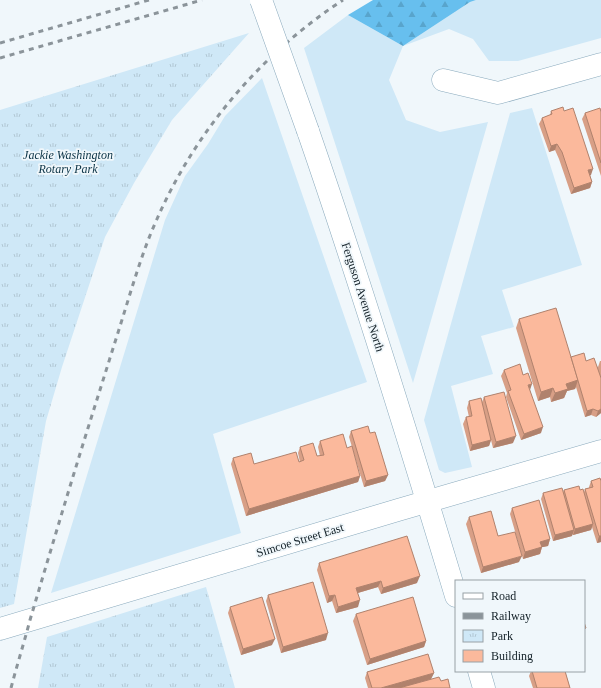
<svg xmlns="http://www.w3.org/2000/svg" width="601" height="688" viewBox="0 0 601 688" font-family="Georgia,serif">
	<defs>
		<pattern id="forest-firs" width="22" height="20" patternUnits="userSpaceOnUse"><rect width="22" height="20" fill="#67bfee"/><path d="M5 1l3.5 6h-7zM16 11l3.5 6h-7z" fill="#58a4cc"/></pattern>
		<pattern id="park-tufts" width="24" height="20" patternUnits="userSpaceOnUse"><rect width="24" height="20" fill="#cfe8f7"/><path d="M3 7l-1-3M5 7V3M7 7l1-3M15 17l-1-3M17 17v-4M19 17l1-3" fill="none" stroke="#b1c7d4"/></pattern>
	</defs>
	<rect width="100%" height="100%" fill="#f0f7fb"/>
	<g fill="#cfe8f7">
		<polygon points="476,0 601,0 601,38 518,61 489,61 473,39 449,29 403,46 389,80 406,120 440,132 488,122 413,383 304,48 348,15 403,46 470,2"/>
		<polygon points="262,78 367,382 213,434 241,533 51,593 165,220 185,176 208,144 225,116"/>
		<polygon points="532,108 582,265 502,290 514,327 481,336 493,374 451,386 472,467 445,473 439,470 424,420 510,113"/>
	</g>
	<polygon fill="url(#forest-firs)" points="373,0 476,0 470,2 403,46 348,15"/>
	<g fill="url(#park-tufts)">
		<polygon points="249,33 172,120 134,183 105,237 62,367 46,421 14,604 0,608 0,110"/>
		<polygon points="206,587 235,688 38,688 47,637"/>
	</g>
	<g fill="none" stroke-linecap="round" stroke-linejoin="round">
		<g stroke="#8aaabd" stroke-width="23">
			<g id="minor">
				<polyline points="443,80 498,93 601,64"/>
				<path d="M308 131C361 284 409 440 456 596"/>
				<polyline points="0,629 398,510 601,451"/>
				<polyline points="479,671 484,688"/>
			</g>
		</g>
		<use href="#minor" stroke="#fff" stroke-width="22"/>
		<g stroke="#8b949a" stroke-width="3" stroke-dasharray="5 5" stroke-linecap="butt">
			<polyline points="0,43 149,0"/>
			<polyline points="0,58 202,0"/>
			<path d="M11 688C17 665 24 643 30 620 49 556 68 492 88 428 99 393 110 358 121 323 132 288 142 252 157 219 196 130 262 53 343 0"/>
		</g>
		<g stroke="#8aaabd" stroke-width="23" stroke-linecap="butt">
			<polyline id="minor-bridge" points="261,0 308,131"/>
		</g>
		<use href="#minor-bridge" stroke="#fff" stroke-width="22"/>
	</g>
	<g fill="#d89f86">
		<polygon points="551,111 591,175 590,175 592,182 590,188 571,194 559,159 555,150 549,152 539,124 542,118 550,115"/>
		<polygon points="601,112 601,176 582,119 585,113"/>
		<polygon points="519,319 571,357 586,361 598,367 600,361 601,361 601,413 596,417 591,415 585,417 576,387 575,389 567,391 564,398 551,402 550,397 538,401 516,328"/>
		<polygon points="504,370 523,375 530,390 541,433 521,440 506,397 507,393 501,376"/>
		<polygon points="484,397 513,443 493,448 489,432 491,440 489,446 470,451 463,424 466,417 469,417 467,408 469,401 482,402"/>
		<polygon points="351,431 370,433 388,475 385,481 364,487 349,437"/>
		<polygon points="320,441 347,448 360,476 358,482 246,516 231,464 233,458 254,464 299,462 300,462 298,453 300,447 317,456 320,456 318,447"/>
		<polygon points="600,478 601,542 597,543 592,527 591,530 573,535 572,534 572,536 553,541 541,499 543,493 563,492 564,490 580,490 584,492 585,489 589,488 589,487 591,481"/>
		<polygon points="512,508 550,539 548,546 542,547 540,554 523,559 510,514"/>
		<polygon points="469,517 498,536 519,562 481,573 466,524"/>
		<polygon points="319,563 417,583 381,594 378,587 358,593 358,607 336,613 332,601 327,603 317,570"/>
		<polygon points="268,595 326,640 281,653 266,601"/>
		<polygon points="230,607 272,645 241,655 228,613"/>
		<polygon points="356,614 426,641 424,647 367,665 353,621"/>
		<polygon points="531,671 565,671 570,688 533,688 529,676"/>
		<polygon points="367,672 434,673 431,679 441,681 450,688 368,688 365,678"/>
	</g>
	<g fill="#b0826d">
		<polygon points="557,144 555,150 549,152 551,146"/>
		<polygon points="593,169 591,175 586,177 588,170"/>
		<polygon points="592,182 590,188 571,194 574,188"/>
		<polygon points="578,380 575,389 567,391 564,398 551,402 555,393 566,384"/>
		<polygon points="532,384 530,390 528,385"/>
		<polygon points="553,388 550,397 538,401 541,392"/>
		<polygon points="593,409 591,415 585,417 587,411"/>
		<polygon points="601,409 601,413 596,417 598,411"/>
		<polygon points="543,427 541,433 521,440 524,434"/>
		<polygon points="516,436 513,443 493,448 496,442"/>
		<polygon points="491,440 489,446 470,451 472,445"/>
		<polygon points="388,475 385,481 364,487 366,481"/>
		<polygon points="360,476 358,482 246,516 249,509"/>
		<polygon points="593,524 591,530 573,535 575,529"/>
		<polygon points="574,530 572,536 553,541 555,535"/>
		<polygon points="599,536 601,536 601,542 597,543"/>
		<polygon points="550,539 548,546 538,548 540,542"/>
		<polygon points="542,547 540,554 523,559 525,552"/>
		<polygon points="522,556 519,562 481,573 483,567"/>
		<polygon points="420,576 417,583 381,594 383,588"/>
		<polygon points="381,581 378,587 354,594 356,588"/>
		<polygon points="335,595 332,601 327,603 329,596"/>
		<polygon points="360,600 358,607 336,613 338,607"/>
		<polygon points="328,633 326,640 281,653 283,647"/>
		<polygon points="275,639 272,645 241,655 243,649"/>
		<polygon points="426,641 424,647 367,665 370,659"/>
		<polygon points="434,673 431,679 400,688 381,688"/>
	</g>
	<g fill="#fbb99c" stroke="#b0826d">
		<polygon points="563,107 564,111 573,108 593,169 588,170 592,182 574,188 562,152 557,144 551,146 542,118 552,114 551,111"/>
		<polygon points="600,108 601,112 601,163 585,113"/>
		<polygon points="556,308 578,380 566,384 568,389 555,393 553,388 541,392 519,319"/>
		<polygon points="584,353 586,361 594,358 601,378 601,409 598,411 593,409 587,411 571,357"/>
		<polygon points="520,364 523,375 528,373 532,384 528,385 543,427 524,434 508,391 511,390 504,370"/>
		<polygon points="504,392 516,436 496,442 484,397"/>
		<polygon points="481,398 491,440 472,445 466,417 472,416 469,401"/>
		<polygon points="368,426 370,433 375,432 388,475 366,481 351,431"/>
		<polygon points="343,434 347,448 352,446 360,476 249,509 233,458 251,453 254,464 296,452 299,462 304,460 300,447 313,443 317,456 324,455 320,441"/>
		<polygon points="600,478 601,481 601,536 599,536 585,489 593,487 591,481"/>
		<polygon points="579,486 580,490 583,489 593,524 575,529 564,490"/>
		<polygon points="562,488 574,530 555,535 543,493"/>
		<polygon points="539,500 550,539 540,542 542,547 525,552 512,508"/>
		<polygon points="491,511 498,536 515,532 522,556 483,567 469,517"/>
		<polygon points="407,536 420,576 383,588 381,581 356,588 360,600 338,607 335,595 329,596 319,563"/>
		<polygon points="313,582 328,633 283,647 268,595"/>
		<polygon points="262,597 275,639 243,649 230,607"/>
		<polygon points="413,597 426,641 370,659 356,614"/>
		<polygon points="584,622 586,628 584,629"/>
		<polygon points="428,654 434,673 381,688 372,688 367,672"/>
		<polygon points="532,671 565,671 570,688 537,688"/>
		<polygon points="439,677 441,681 448,679 450,688 399,688"/>
	</g>
	<g text-anchor="middle" dominant-baseline="central" stroke-width="3.5" stroke-linejoin="round" paint-order="stroke">
		<g font-size="12" font-style="italic" fill="#093245" stroke="#f0f7fb">
			<text x="68" y="155">Jackie Washington<tspan x="68" dy="14">Rotary Park</tspan></text>
		</g>
		<g font-size="12" fill="#132027" stroke="#f0f7fb">
			<text transform="translate(363 297) rotate(72)">Ferguson Avenue North</text>
			<text transform="translate(300 540) rotate(-17)">Simcoe Street East</text>
		</g>
	</g>
	<rect x="455" y="580" width="130" height="92" fill="#f0f7fb" stroke="#98a1a6"/>
	<rect x="463" y="593" width="20" height="6" fill="#ffffff" stroke="#98a1a6"/>
	<text x="491" y="600" font-size="12" fill="#132027">Road</text>
	<rect x="463" y="613" width="20" height="6" fill="#8b949a" stroke="#98a1a6"/>
	<text x="491" y="620" font-size="12" fill="#132027">Railway</text>
	<rect x="463" y="630" width="20" height="12" fill="url(#park-tufts)" stroke="#98a1a6"/>
	<text x="491" y="640" font-size="12" fill="#132027">Park</text>
	<rect x="463" y="650" width="20" height="12" fill="#fbb99c" stroke="#98a1a6"/>
	<text x="491" y="660" font-size="12" fill="#132027">Building</text>
</svg>
